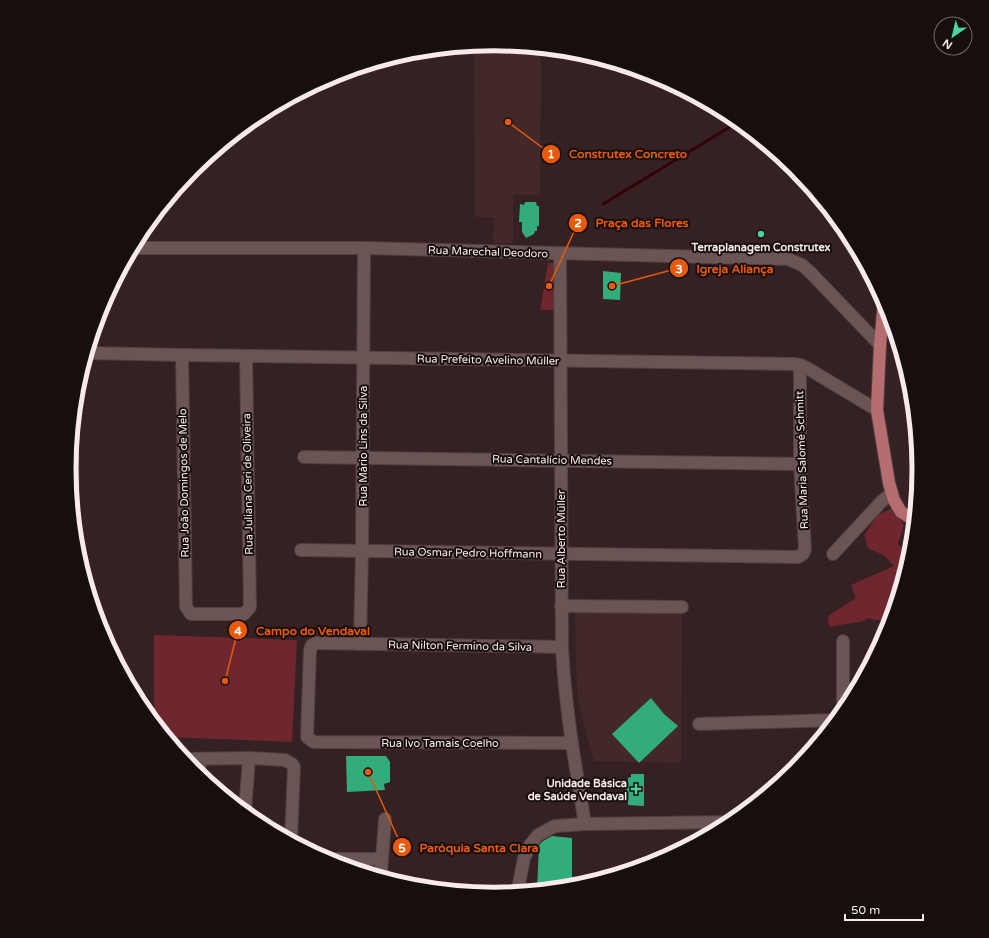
<svg xmlns="http://www.w3.org/2000/svg" width="989" height="938" viewBox="0 0 989 938" font-family="'Varela Round',sans-serif">
	<rect width="100%" height="100%" fill="#352122"/>
	<g fill="#432829">
		<polygon points="495,44 541,49 540,195 513,195 513,243 493,243 494,217 475,217 474,46"/>
		<polygon points="575,613 682,613 681,763 594,761 585,729 578,699 576,668"/>
	</g>
	<g fill="#6e272e">
		<polygon points="548,263 553,263 554,310 540,310"/>
		<polygon points="892,508 904,525 898,544 910,556 891,620 874,620 868,618 864,621 829,627 828,616 856,598 851,585 894,566 885,556 868,548 864,535 878,515"/>
		<polygon points="154,635 297,640 292,742 167,737 154,721"/>
	</g>
	<g fill="none" stroke-linecap="round" stroke-linejoin="round">
		<polyline stroke="#320209" stroke-width="3" points="603,204 738,122"/>
	</g>
	<g fill="#32ac7b">
		<polygon points="525,202 536,202 537,206 539,206 539,226 537,226 537,231 535,231 534,234 526,238 522,232 522,222 519,222 520,204 524,205"/>
		<polygon points="603,271 621,273 620,300 603,299"/>
		<polygon points="651,698 664,714 678,726 639,763 612,734"/>
		<polygon points="346,756 386,756 390,762 390,782 384,784 385,790 347,792"/>
		<polygon points="631,774 644,774 644,806 628,805 628,800 625,799 626,783 628,783 628,778 631,777"/>
		<polygon points="552,836 572,838 572,886 537,890 539,845 543,841"/>
	</g>
	<g fill="none" stroke-linecap="round" stroke-linejoin="round">
		<g stroke="#514041" stroke-width="14">
			<g id="minor">
				<polyline points="133,248 364,248 788,259 802,265 810,272 880,345"/>
				<path d="M560 254 562 647C565 707 575 764 585 824"/>
				<polyline points="88,353 182,355 793,364 800,365 807,368 877,410"/>
				<polyline points="182,355 186,607 191,614 244,614 250,607 246,356"/>
				<polyline points="72,442 73,504"/>
				<polyline points="304,457 800,464"/>
				<polyline points="301,550 798,557 803,554 805,549 800,464 800,365"/>
				<polyline points="833,554 882,501 892,493"/>
				<polyline points="561,606 682,607"/>
				<polyline points="360,644 362,551 364,248"/>
				<polyline points="562,647 316,643 312,645 310,650 307,737 314,742 571,743"/>
				<polyline points="843,712 843,641"/>
				<polyline points="699,724 835,720"/>
				<polyline points="185,759 249,758 285,760 292,764 294,767 291,840"/>
				<polyline points="199,774 200,759"/>
				<polyline points="245,811 249,758"/>
				<polyline points="327,859 382,859 385,819"/>
				<polyline points="381,876 382,859"/>
				<polyline points="519,884 524,858 530,845 538,835 555,826 585,824 731,822"/>
			</g>
		</g>
		<g stroke="#514041" stroke-width="14">
			<polyline id="major" points="884,301 880,345 877,410 889,483 894,500 901,512 914,520"/>
		</g>
		<use href="#minor" stroke="#6b5454" stroke-width="12"/>
		<use href="#major" stroke="#b56d70" stroke-width="12"/>
	</g>
	<g fill="#4bd49b" stroke="#170e0e" stroke-width="1.5">
		<circle cx="761" cy="234" r="4"/>
		<path d="M634 783h4v4h4v4h-4v4h-4v-4h-4v-4h4z"/>
	</g>
	<g text-anchor="middle" dominant-baseline="central" stroke-width="4" stroke-linejoin="round" paint-order="stroke">
		<g font-size="11" font-weight="bold" fill="#f8eaea" stroke="#170e0e">
			<text x="761" y="247">Terraplanagem Construtex</text>
			<text x="627" y="783" text-anchor="end">Unidade Básica<tspan x="627" dy="13">de Saúde Vendaval</tspan></text>
		</g>
		<g font-size="11" fill="#f8eaea" stroke="#170e0e">
			<text transform="translate(488 252) rotate(2)">Rua Marechal Deodoro</text>
			<text transform="translate(488 360) rotate(1)">Rua Prefeito Avelino Müller</text>
			<text transform="translate(363 446) rotate(-90)">Rua Mário Lins da Silva</text>
			<text transform="translate(552 460) rotate(1)">Rua Cantalício Mendes</text>
			<text transform="translate(802 460) rotate(-92)">Rua Maria Salomé Schmitt</text>
			<text transform="translate(184 483) rotate(-91)">Rua João Domingos de Melo</text>
			<text transform="translate(248 484) rotate(-91)">Rua Juliana Ceri de Oliveira</text>
			<text transform="translate(561 539) rotate(-90)">Rua Alberto Müller</text>
			<text transform="translate(468 553) rotate(1)">Rua Osmar Pedro Hoffmann</text>
			<text transform="translate(460 646) rotate(1)">Rua Nilton Fermino da Silva</text>
			<text x="440" y="743">Rua Ivo Tamais Coelho</text>
		</g>
	</g>
	<path d="M0 0H989V938H0ZM76 469a418 418 0 1 1 836 0a418 418 0 1 1-836 0Z" fill="#170e0e" fill-rule="evenodd"/>
	<path fill="none" stroke="#f8eaea" stroke-width="5" d="M76 469a418 418 0 1 1 836 0a418 418 0 1 1-836 0Z"/>
	<path fill="none" stroke="#e8590c" stroke-width="1.5" d="M508 122L551 154M549 286L578 223M612 286L679 268M225 681L238 630M368 772L402 847"/>
	<g fill="#e8590c" stroke="#170e0e" stroke-width="1.5">
		<circle cx="508" cy="122" r="4"/>
		<circle cx="549" cy="286" r="4"/>
		<circle cx="612" cy="286" r="4"/>
		<circle cx="225" cy="681" r="4"/>
		<circle cx="368" cy="772" r="4"/>
		<circle cx="551" cy="154" r="10"/>
		<circle cx="578" cy="223" r="10"/>
		<circle cx="679" cy="268" r="10"/>
		<circle cx="238" cy="630" r="10"/>
		<circle cx="402" cy="847" r="10"/>
	</g>
	<g font-size="12" text-anchor="middle" font-weight="bold" fill="#fff">
		<text x="551" y="158">1</text>
		<text x="578" y="227">2</text>
		<text x="679" y="273">3</text>
		<text x="238" y="635">4</text>
		<text x="402" y="852">5</text>
	</g>
	<g font-size="12" text-anchor="middle" font-weight="bold" fill="#e8590c" stroke="#170e0e" stroke-width="4" stroke-linejoin="round" paint-order="stroke">
		<text x="628" y="158">Construtex Concreto</text>
		<text x="642" y="227">Praça das Flores</text>
		<text x="735" y="273">Igreja Aliança</text>
		<text x="313" y="635">Campo do Vendaval</text>
		<text x="479" y="852">Paróquia Santa Clara</text>
	</g>
	<g transform="translate(953 36) rotate(214)"><circle r="19" fill="#170e0e" stroke="#716666"/>
	<path d="M0-3L7 15L0 10L-7 15Z" fill="#4bd49b"/>
	<text y="-6" font-size="11" font-weight="bold" text-anchor="middle" fill="#f8eaea">N</text>
	</g>
	<path d="M845 914v6h78v-6" fill="none" stroke="#f8eaea" stroke-width="2"/>
	<text x="851" y="914" font-size="12" fill="#f8eaea" stroke="#170e0e" stroke-width="3" paint-order="stroke">50 m</text>
</svg>
